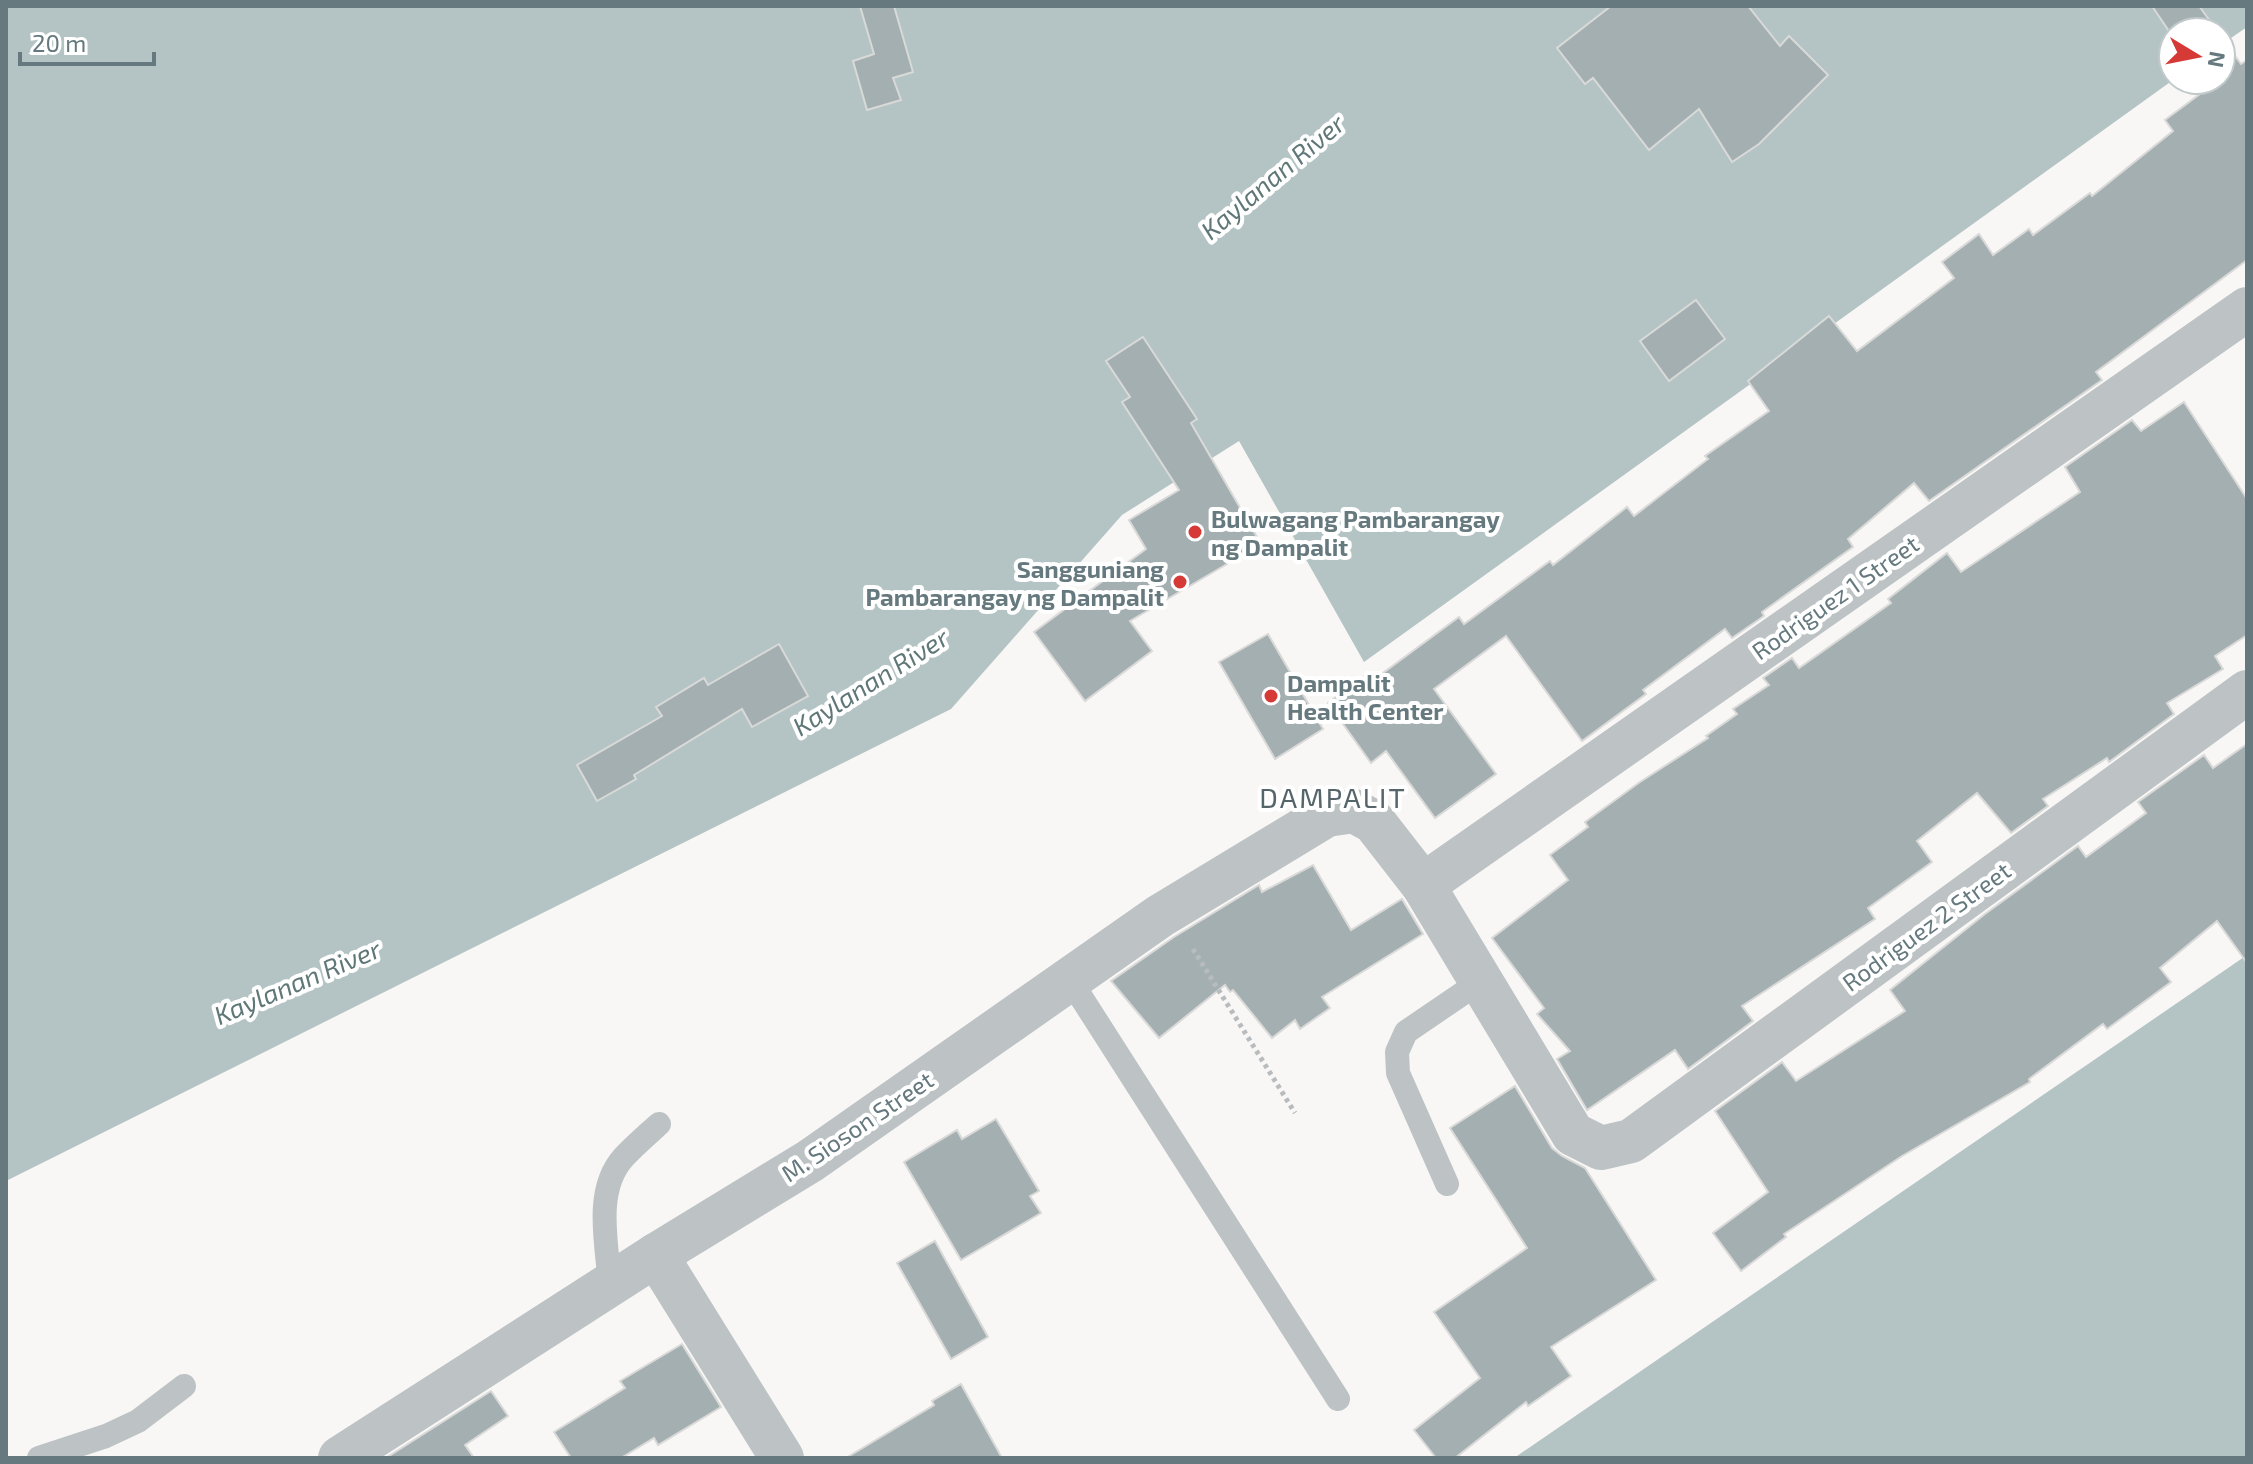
<svg xmlns="http://www.w3.org/2000/svg" width="2253" height="1464" viewBox="0 0 2253 1464" font-family="'Exo 2',sans-serif">
	<rect width="100%" height="100%" fill="#f8f7f5"/>
	<g fill="#b4c4c4">
		<polygon points="6,6 2247,6 2247,27 2221,45 2221,32 2173,32 2173,80 1364,662 1239,441 1122,515 951,709 6,1181"/>
		<polygon points="2247,955 2247,1458 1514,1458"/>
	</g>
	<g fill="#a4afb2" stroke="#d9d9d8" stroke-width="2">
		<polygon points="860,6 894,6 913,72 893,78 901,100 867,110 853,61 874,54"/>
		<polygon points="1611,6 1748,6 1780,46 1789,36 1828,75 1759,144 1732,162 1699,109 1649,150 1593,78 1585,84 1557,48"/>
		<polygon points="2152,6 2199,6 2218,32 2173,32 2173,37"/>
		<polygon points="2221,37 2241,64 2247,60 2247,260 2096,372 2102,380 1929,501 1914,483 1848,539 1853,547 1762,612 1764,616 1732,638 1725,629 1643,690 1646,694 1582,741 1506,636 1434,689 1496,774 1435,818 1386,751 1371,763 1328,703 1367,674 1372,681 1459,617 1464,624 1550,561 1553,565 1627,507 1634,516 1708,459 1705,456 1769,411 1748,381 1829,316 1857,351 1954,278 1942,262 1979,234 1993,255 2029,229 2033,235 2090,193 2092,196 2173,131 2165,120 2208,88 2203,80 2221,80"/>
		<polygon points="1696,300 1725,339 1669,381 1640,341"/>
		<polygon points="1143,337 1197,419 1191,423 1261,544 1130,621 1152,651 1085,701 1034,632 1146,549 1129,520 1179,490 1122,402 1130,397 1106,361"/>
		<polygon points="2184,402 2247,499 2247,635 2215,656 2223,669 2167,703 2174,714 2109,762 2107,758 2043,799 2048,806 2011,833 1977,793 1917,841 1932,862 1868,908 1875,919 1742,1006 1753,1021 1688,1069 1675,1050 1587,1110 1557,1059 1570,1051 1537,1014 1544,1008 1492,938 1568,880 1550,855 1588,827 1585,822 1640,782 1708,738 1706,736 1737,714 1733,709 1769,685 1763,678 1792,658 1799,668 1891,603 1888,599 1947,553 1961,572 2080,492 2065,467 2132,420 2141,431"/>
		<polygon points="1268,634 1323,729 1275,759 1219,662"/>
		<polygon points="779,644 808,696 752,727 742,709 634,775 636,779 597,801 577,765 662,716 656,707 704,678 708,685"/>
		<polygon points="2247,744 2247,963 2217,921 2160,968 2171,982 2107,1029 2103,1024 2029,1079 2030,1082 1902,1156 1828,1205 1784,1234 1786,1237 1741,1271 1713,1233 1768,1192 1715,1111 1782,1062 1796,1081 1905,1011 1890,990 1985,914 2078,846 2086,857 2146,813 2138,802 2204,755 2213,768"/>
		<polygon points="1313,865 1351,930 1402,899 1423,934 1322,997 1330,1008 1300,1029 1295,1020 1272,1038 1233,990 1230,992 1225,985 1159,1038 1111,981 1174,937 1259,885 1262,892"/>
		<polygon points="1515,1086 1552,1148 1562,1156 1585,1168 1656,1280 1551,1347 1571,1376 1528,1406 1526,1402 1455,1458 1436,1458 1414,1430 1480,1378 1434,1312 1527,1248 1450,1128"/>
		<polygon points="996,1119 1039,1191 1030,1196 1041,1213 961,1260 904,1162 957,1130 962,1139"/>
		<polygon points="935,1241 988,1337 951,1359 897,1263"/>
		<polygon points="682,1344 721,1407 658,1445 654,1438 621,1458 571,1458 554,1432 625,1388 620,1381"/>
		<polygon points="961,1384 1002,1458 846,1458 934,1405 932,1401"/>
		<polygon points="491,1391 508,1416 465,1445 474,1458 386,1458"/>
	</g>
	<g fill="none" stroke-linecap="round" stroke-linejoin="round">
		<polyline stroke="#b8bcbe" stroke-width="5" stroke-dasharray="4 4" stroke-linecap="butt" points="1193,949 1295,1113"/>
		<g stroke="#bdc3c5" stroke-width="24">
			<polyline points="1072,977 1081,997 1338,1399"/>
			<polyline points="1447,1184 1398,1073 1397,1052 1406,1032 1481,981"/>
			<path d="M610 1285C607 1244 594 1191 623 1158 634 1146 647 1135 659 1124"/>
			<polyline points="39,1458 106,1436 138,1421 184,1386"/>
		</g>
		<g stroke="#bdc3c5" stroke-width="44">
			<polyline points="1423,885 2247,309"/>
			<polyline points="656,1255 782,1458"/>
			<polyline points="340,1458 656,1255 810,1161 1160,916 1327,815 1354,811 1374,822 1423,885 1573,1134 1601,1148 1631,1141 2247,692"/>
		</g>
	</g>
	<g fill="#d63a37" stroke="#fff" stroke-width="3">
		<circle cx="1195" cy="532" r="8"/>
		<circle cx="1180" cy="582" r="8"/>
		<circle cx="1271" cy="696" r="8"/>
	</g>
	<g text-anchor="middle" dominant-baseline="central" stroke-width="8" stroke-linejoin="round" paint-order="stroke">
		<g font-size="24" font-weight="bold" fill="#65797e" stroke="#fff" text-anchor="start">
			<text x="1211" y="518">Bulwagang Pambarangay<tspan x="1211" dy="28">ng Dampalit</tspan></text>
			<text x="1164" y="568" text-anchor="end">Sangguniang<tspan x="1164" dy="28">Pambarangay ng Dampalit</tspan></text>
			<text x="1287" y="682">Dampalit<tspan x="1287" dy="28">Health Center</tspan></text>
		</g>
		<g font-size="24" fill="#65797e" stroke="#fff">
			<text transform="translate(1835 597) rotate(-35)">Rodriguez 1 Street</text>
			<text transform="translate(1926 926) rotate(-36)">Rodriguez 2 Street</text>
			<text transform="translate(857 1126) rotate(-34)">M. Sioson Street</text>
		</g>
		<g font-size="26" font-style="italic" fill="#607778" stroke="#fff">
			<text transform="translate(1272 176) rotate(-40)">Kaylanan River</text>
			<text transform="translate(870 681) rotate(-32)">Kaylanan River</text>
			<text transform="translate(297 981) rotate(-23)">Kaylanan River</text>
		</g>
		<g font-size="28" letter-spacing="2" fill="#56656a" stroke="#fff">
			<text x="1333" y="797">DAMPALIT</text>
		</g>
	</g>
	<rect width="2253" height="1464" fill="none" stroke="#65797e" stroke-width="16"/>
	<g transform="translate(2197 56) rotate(100)"><circle r="38" fill="#ffffff" stroke="#c1c9cb" stroke-width="2"/>
	<path d="M0-6L14 30L0 20L-14 30Z" fill="#d63a37"/>
	<text y="-12" font-size="22" font-weight="bold" text-anchor="middle" fill="#65797e">N</text>
	</g>
	<path d="M20 52v12h134v-12" fill="none" stroke="#65797e" stroke-width="4"/>
	<text x="32" y="52" font-size="24" fill="#65797e" stroke="#ffffff" stroke-width="6" paint-order="stroke">20 m</text>
</svg>
